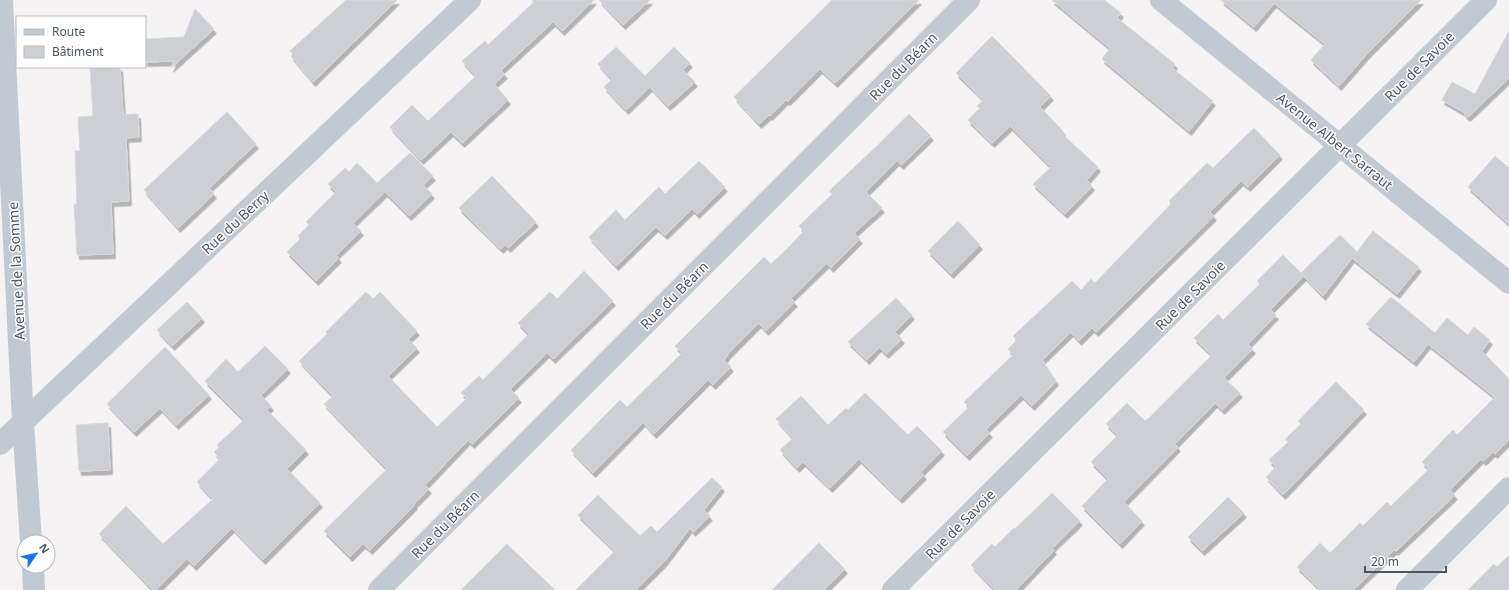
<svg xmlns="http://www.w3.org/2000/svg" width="1509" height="590" viewBox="0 0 1509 590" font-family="'Noto Sans',sans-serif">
	<defs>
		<filter id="shadow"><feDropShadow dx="2.5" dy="4.5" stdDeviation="0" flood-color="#0004"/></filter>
	</defs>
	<rect width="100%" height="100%" fill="#f5f3f3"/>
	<g fill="#cdcfd5" stroke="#d7d9de" filter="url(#shadow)">
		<polygon points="346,0 397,0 313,82 291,56 293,54 290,51"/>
		<polygon points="532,0 594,0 562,31 553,22 501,70 505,74 494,84 508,100 462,143 451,132 421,160 390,127 412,105 428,121 476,76 462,61 485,41 488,45 534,2"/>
		<polygon points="599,0 650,0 623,25"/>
		<polygon points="832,0 919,0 835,83 820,69 788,101 786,100 770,116 769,115 759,124 734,97"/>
		<polygon points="1052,0 1104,0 1121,13 1117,18 1175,64 1172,68 1213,101 1189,131 1102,59 1110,48"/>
		<polygon points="1221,0 1421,0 1366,55 1339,86 1311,60 1325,44 1274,3 1254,27"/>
		<polygon points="195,9 214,29 171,68 174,61 145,62 145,39 184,37"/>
		<polygon points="1509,31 1509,78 1468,117 1464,114 1465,113 1442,100 1452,82 1475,94"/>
		<polygon points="992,36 1051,96 1040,107 1063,131 1061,133 1098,167 1087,180 1092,186 1065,214 1033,184 1051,167 1010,126 992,143 968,120 980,108 977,106 984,100 956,73"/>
		<polygon points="616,47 645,76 674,47 690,63 683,70 695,82 668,106 650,87 626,110 604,87 612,79 598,64"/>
		<polygon points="90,67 120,67 123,115 138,114 139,137 126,138 129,201 111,202 113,254 77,255 74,204 77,204 75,151 80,151 78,117 93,116"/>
		<polygon points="227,112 256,144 209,188 214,194 178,228 144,190"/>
		<polygon points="909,114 931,136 901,165 897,161 866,192 882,208 854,233 860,239 831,268 827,263 791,298 795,302 766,331 759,323 728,354 724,360 731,367 713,385 708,380 654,434 643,422 593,473 571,450 620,400 627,407 682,353 675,346 764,257 771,264 786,250 804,231 799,226 832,194 829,191 879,144"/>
		<polygon points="1254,128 1280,155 1248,187 1241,181 1210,212 1214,216 1096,332 1092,328 1079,341 1071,332 1042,360 1056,381 1032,406 1021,395 986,429 990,433 967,456 943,432 969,407 964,402 1013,355 1008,349 1017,340 1013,336 1072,281 1081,290 1091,279 1095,283 1171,204 1169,201 1207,163 1213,168"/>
		<polygon points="410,153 433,176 423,185 432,194 409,216 385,192 353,223 361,231 336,255 339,258 316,281 287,252 300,239 298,236 309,225 306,222 336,192 328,184 345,168 349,172 357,163 377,183"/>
		<polygon points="1495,156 1509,168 1509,224 1468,187"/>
		<polygon points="699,161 725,187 697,214 692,209 665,235 656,227 616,266 589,237 616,210 625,220 659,187 665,194"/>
		<polygon points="492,176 536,222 508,248 505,245 501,249 459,208"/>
		<polygon points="958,221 980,245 951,274 928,251"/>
		<polygon points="1373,231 1419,267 1397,294 1352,258 1323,296 1301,273 1340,235 1357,252"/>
		<polygon points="1283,255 1304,276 1270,310 1276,315 1248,344 1253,349 1224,378 1240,393 1222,410 1215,403 1175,444 1178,447 1124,502 1142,521 1120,544 1082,506 1108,479 1091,462 1118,435 1106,424 1127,403 1145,421 1149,418 1212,355 1194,338 1218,314 1223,320 1260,284 1257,281"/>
		<polygon points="584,271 613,301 553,359 547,353 510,389 519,398 472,444 468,440 425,485 429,489 414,504 415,505 370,550 363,544 350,557 324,531 387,469 324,404 333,396 299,361 327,334 326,332 366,292 373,299 380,292 417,331 408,339 417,348 388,376 437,427 467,398 461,393 479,376 483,380 529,334 518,323 550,292 557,299"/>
		<polygon points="1391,297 1435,333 1447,318 1468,335 1474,327 1490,340 1482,351 1509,379 1509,440 1495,454 1493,452 1484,461 1481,459 1450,490 1455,495 1396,551 1394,550 1353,590 1321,590 1297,567 1320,543 1330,553 1360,523 1363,526 1387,502 1391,506 1429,469 1422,462 1453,430 1457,435 1495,397 1428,344 1414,362 1366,324"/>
		<polygon points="896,298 912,315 895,332 902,339 886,354 879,347 867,360 848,342"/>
		<polygon points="187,302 202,318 172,346 157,330"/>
		<polygon points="265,346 288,369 261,395 271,406 267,410 306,450 287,469 320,503 263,560 232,528 194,566 187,559 156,590 153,590 99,534 126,506 163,544 213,499 197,482 220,459 214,452 219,447 217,445 244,420 205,381 226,359 238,372"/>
		<polygon points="165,347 209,395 176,425 160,408 134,432 107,404"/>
		<polygon points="1336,382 1364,410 1283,495 1266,477 1276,467 1269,460 1288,442 1285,439 1301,424 1298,421"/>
		<polygon points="865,393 908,435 917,426 942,451 921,472 924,475 900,499 859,459 830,488 803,462 797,468 780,450 793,438 776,419 801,396 828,425 846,408 848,410"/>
		<polygon points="108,423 110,470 79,471 76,425"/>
		<polygon points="712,478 722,487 704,510 710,516 693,532 690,528 664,562 636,590 576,590 615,551 578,515 598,495 640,536 651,526 657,532"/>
		<polygon points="1052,493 1080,521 1052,548 1054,550 1016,590 995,590 971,565 992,544 995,547 1014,528 1015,529"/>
		<polygon points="1228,497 1244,513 1202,551 1188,537"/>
		<polygon points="819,543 845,569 824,590 772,590"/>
		<polygon points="507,544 555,590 461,590"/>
		<polygon points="1509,555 1509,590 1468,590 1494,564 1497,567"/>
	</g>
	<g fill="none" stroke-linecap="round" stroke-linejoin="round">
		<g stroke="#c1cad2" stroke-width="22">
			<polyline points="2,0 23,422 31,542"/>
			<polyline points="1161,0 1509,283"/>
			<polyline points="0,444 470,0"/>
			<polyline points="33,566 34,590"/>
			<polyline points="379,590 969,0"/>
			<polyline points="893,590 1486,0"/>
			<polyline points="1407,590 1509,488"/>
		</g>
	</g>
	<g text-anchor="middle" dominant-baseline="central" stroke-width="3" stroke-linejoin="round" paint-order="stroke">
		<g font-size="14" fill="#4a5661" stroke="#fff">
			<text transform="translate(903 66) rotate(-45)">Rue du Béarn</text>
			<text transform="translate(1419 66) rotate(-45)">Rue de Savoie</text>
			<text transform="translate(1335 141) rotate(39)">Avenue Albert Sarraut</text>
			<text transform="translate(235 222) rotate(-43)">Rue du Berry</text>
			<text transform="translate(16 271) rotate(-93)">Avenue de la Somme</text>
			<text transform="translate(674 295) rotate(-45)">Rue du Béarn</text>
			<text transform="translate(1190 295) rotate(-45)">Rue de Savoie</text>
			<text transform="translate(445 524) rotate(-45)">Rue du Béarn</text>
			<text transform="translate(960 524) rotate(-45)">Rue de Savoie</text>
		</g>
	</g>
	<rect x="16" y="16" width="130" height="52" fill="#ffffff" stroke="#b7bbc0"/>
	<rect x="24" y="29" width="20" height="6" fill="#c1cad2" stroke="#b7bbc0"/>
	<text x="52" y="36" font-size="12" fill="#4a5661">Route</text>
	<rect x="24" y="46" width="20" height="12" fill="#cdcfd5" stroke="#b7bbc0"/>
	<text x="52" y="56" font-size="12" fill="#4a5661">Bâtiment</text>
	<g transform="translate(36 554) rotate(56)"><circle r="19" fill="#ffffff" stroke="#b7bbc0"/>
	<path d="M0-3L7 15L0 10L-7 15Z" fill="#1a73e8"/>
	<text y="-6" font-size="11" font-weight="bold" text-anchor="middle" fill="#4a5661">N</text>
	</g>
	<path d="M1365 566v6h81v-6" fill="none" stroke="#4a5661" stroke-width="2"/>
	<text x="1371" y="566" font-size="12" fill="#4a5661" stroke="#ffffff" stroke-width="3" paint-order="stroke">20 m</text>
</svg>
